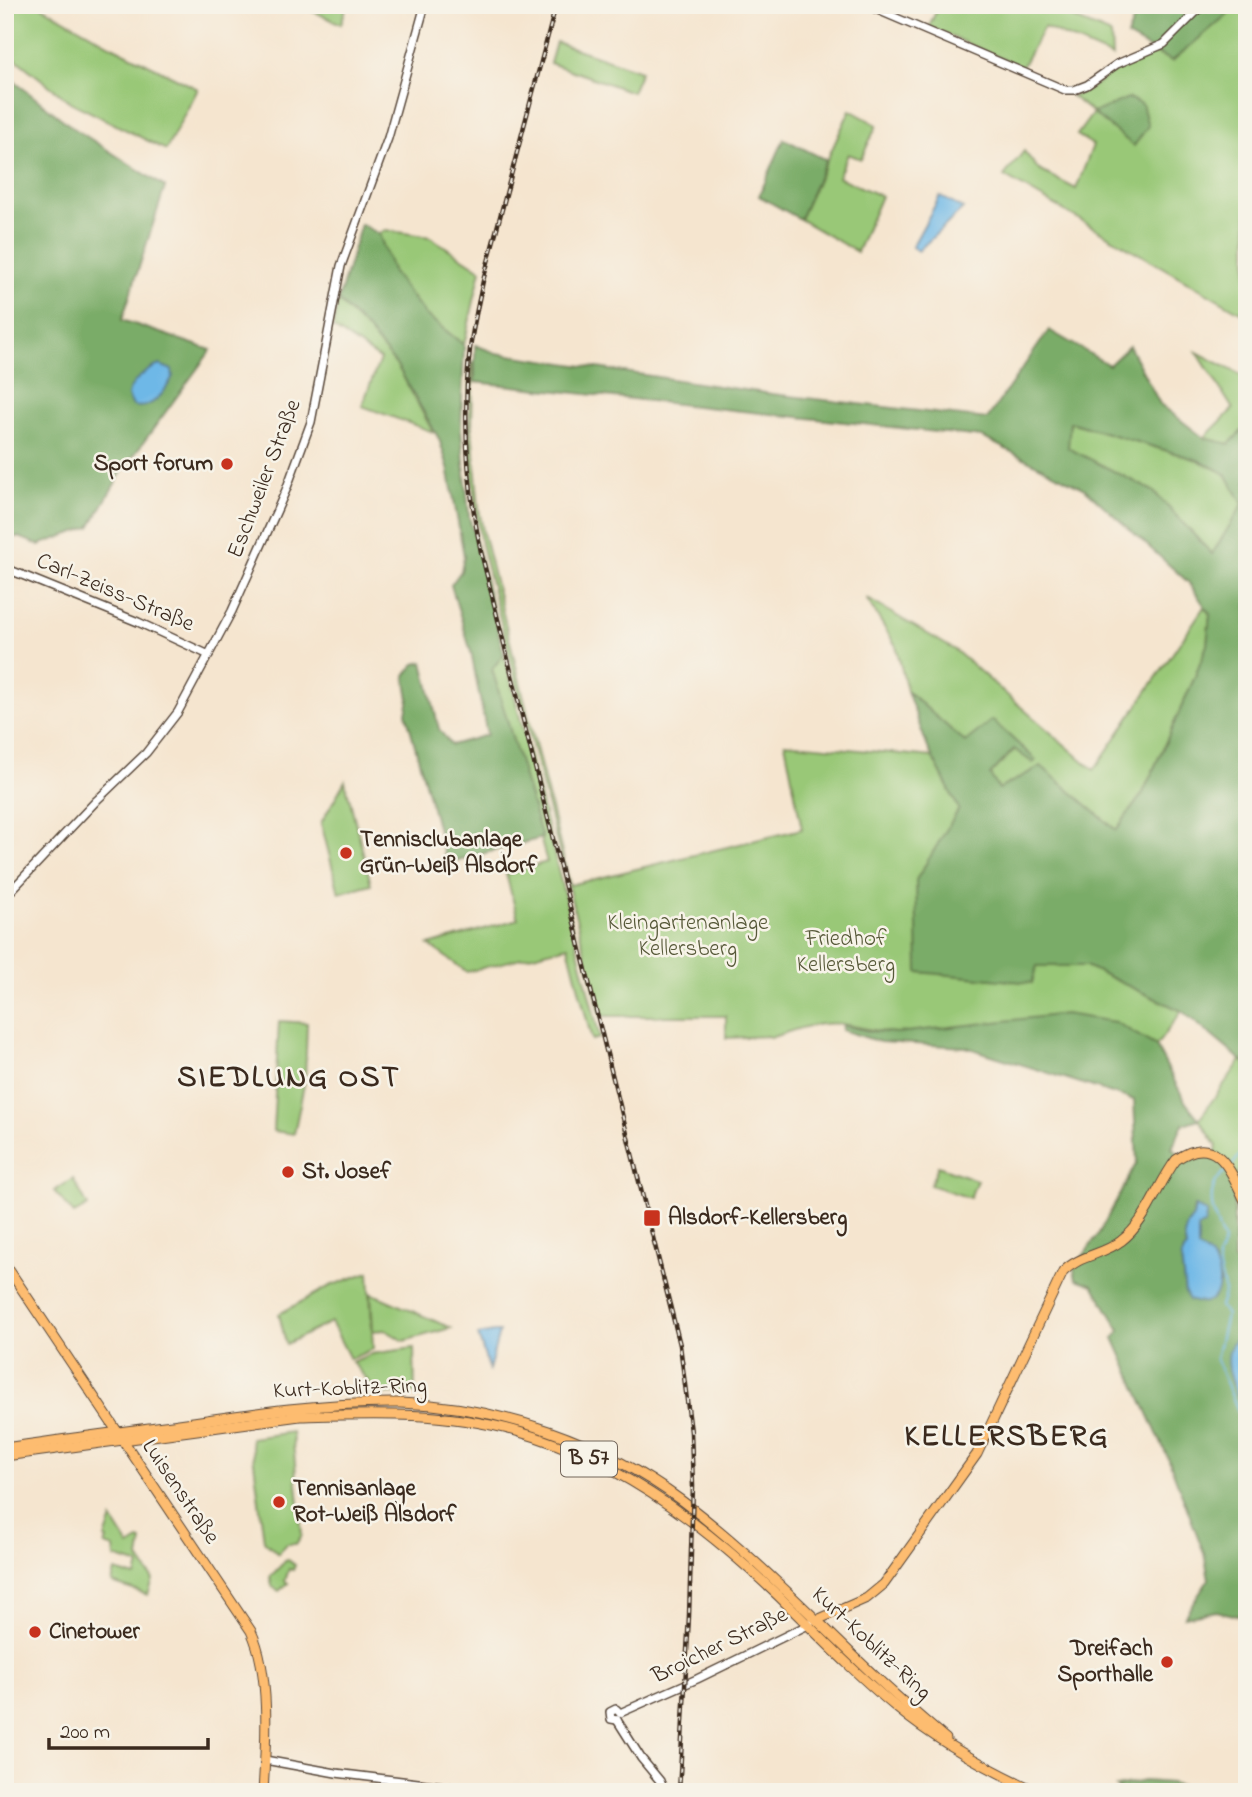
<svg xmlns="http://www.w3.org/2000/svg" width="1252" height="1797" viewBox="0 0 1252 1797" font-family="'Indie Flower',sans-serif">
	<rect width="100%" height="100%" fill="#f7f3e8"/>
	<filter id="ink" filterUnits="userSpaceOnUse"><feTurbulence type="fractalNoise" baseFrequency=".0143" numOctaves="2"/><feDisplacementMap in="SourceGraphic" scale="14" xChannelSelector="R" yChannelSelector="G"/><feConvolveMatrix kernelMatrix="1 2 1 2 8 2 1 2 1" color-interpolation-filters="sRGB"/></filter>
	<filter id="wash" filterUnits="userSpaceOnUse"><feTurbulence type="fractalNoise" baseFrequency=".00686" numOctaves="4" result="noise"/><feDisplacementMap in="SourceGraphic" scale="28" xChannelSelector="R" yChannelSelector="G"/><feGaussianBlur stdDeviation="1.57" result="paint"/><feColorMatrix in="noise" values="0 0 0 0 0 0 0 0 0 0 0 0 0 0 0 0 0 1.4 0 .05"/><feComposite in="paint" operator="in"/></filter>
	<g filter="url(#wash)">
		<rect width="100%" height="100%" fill="#f5e5cf"/>
		<g fill="#99c877" stroke="#6a794a" stroke-width="2">
			<polygon points="5,5 39,5 110,45 198,89 166,150 70,102 8,53 5,49"/>
			<polygon points="299,5 347,5 341,24"/>
			<polygon points="939,5 1042,5 1109,33 1111,35 1112,57 1044,27 1022,67 929,27"/>
			<path d="M1232 5H1247V316L1004 176 1024 151 1039 170 1076 189 1093 145 1077 135 1093 113 1071 96C1091 93 1102 77 1119 68 1130 61 1143 57 1155 53L1172 61 1228 14Z"/>
			<polygon points="556,42 641,71 632,92 550,63"/>
			<polygon points="850,110 877,125 861,159 848,154 838,177 881,196 857,252 800,219"/>
			<polygon points="385,230 430,237 481,270 464,345 426,315 393,273 379,234"/>
			<polygon points="338,301 367,329 398,367 433,432 362,406 380,359 333,328"/>
			<polygon points="1197,352 1247,378 1247,426 1229,444 1204,438 1233,409"/>
			<path d="M471 363H473L472 429 479 509 484 536 570 885 802 829 785 743 933 757 959 809 916 881 1031 983 1036 966H1086L1182 1011 1156 1046 1115 1022 897 1033C877 1032 861 1027 842 1024 817 1021 793 1030 770 1038L769 1036 726 1038V1016H601L481 544C470 483 467 424 471 363Z"/>
			<polygon points="1070,422 1198,460 1226,474 1244,504 1212,555 1153,491 1067,448"/>
			<polygon points="866,598 955,650 1094,770 1204,607 1210,614 1207,645 1194,679 1143,793 1116,830 1041,767 999,789 990,775 1015,749 1033,762 1035,760 992,720 966,743 907,691 896,646"/>
			<polygon points="504,654 600,1038 592,1040 568,946 467,972 429,945 518,919 506,874 547,862 492,669"/>
			<polygon points="345,781 371,884 339,893 321,823"/>
			<polygon points="279,1021 307,1023 305,1080 294,1134 273,1131"/>
			<polygon points="1247,1052 1247,1183 1241,1174 1243,1171 1241,1167 1237,1177 1233,1181 1234,1264 1247,1267 1247,1445 1175,1321 1217,1146 1199,1119"/>
			<polygon points="938,1166 977,1180 970,1198 930,1185"/>
			<polygon points="73,1179 88,1206 74,1214 54,1191"/>
			<polygon points="369,1272 373,1349 350,1359 331,1322 286,1344 279,1314 330,1286"/>
			<polygon points="371,1293 451,1328 404,1341 385,1330 373,1331"/>
			<polygon points="414,1348 415,1393 379,1394 352,1362 371,1354"/>
			<polygon points="292,1432 302,1535 296,1544 287,1544 278,1554 264,1541 251,1438"/>
			<polygon points="112,1519 129,1546 139,1540 142,1541 139,1558 153,1580 148,1595 112,1583 115,1571 136,1577 139,1565 115,1557 114,1548 105,1545 107,1539 105,1538"/>
			<polygon points="287,1559 295,1565 293,1570 289,1569 285,1581 288,1583 279,1591 272,1586 270,1577"/>
		</g>
		<g fill="#7aac68" stroke="#5a6b43" stroke-width="2" fill-rule="evenodd">
			<polygon points="1140,5 1232,5 1228,14 1172,61 1127,36"/>
			<polygon points="5,74 72,127 165,187 122,320 211,350 121,473 90,527 39,545 19,537 5,537"/>
			<polygon points="1128,98 1142,104 1148,126 1134,146 1093,113"/>
			<polygon points="784,139 826,160 800,219 759,196"/>
			<polygon points="361,224 379,234 393,273 426,315 464,345 461,429 469,516 504,654 492,669 542,838 447,863 406,713 409,699 405,675 415,664 423,662 439,729 451,745 487,735 471,652 451,585 461,571 464,556 448,467 439,439 398,367 367,329 338,301"/>
			<path d="M1049 330 1109 365 1129 346 1160 404 1204 438 1229 444 1247 426V1065L1182 1011 1086 966H1037L1032 983 918 972 916 880 959 809 928 748 907 691 965 742 992 720 1036 760 1033 763 1014 749 990 775 999 789 1041 766 1116 830 1143 793 1194 679 1207 645 1210 614 1189 583 1085 489 982 437 475 382V345L496 353 772 394 987 419ZM1070 422 1198 460 1226 474 1243 504 1212 554 1153 491 1068 448Z"/>
			<path d="M1065 1014 1115 1022 1156 1046 1186 1103 1199 1119 1183 1124 1172 1148 1185 1160 1195 1156H1211L1223 1164 1234 1180V1261L1247 1264V1338L1241 1335 1229 1367 1247 1416V1618L1216 1611 1184 1617 1209 1579 1204 1553 1168 1458 1114 1338 1120 1330 1093 1285 1076 1279 1074 1269 1098 1235 1137 1162 1134 1100 966 1047 880 1042 842 1030 843 1025 869 1031 897 1033ZM1194 1207 1206 1212 1198 1227V1249L1213 1262 1221 1283 1185 1293 1181 1258 1186 1247 1184 1236 1187 1225 1193 1217Z"/>
			<polygon points="1144,1781 1171,1783 1204,1792 1121,1792 1116,1787"/>
		</g>
		<g fill="#6eb8e7" stroke="#547182" stroke-width="2">
			<polygon points="940,196 963,209 918,251 912,247"/>
			<path d="M160 365 172 370 173 376C166 391 152 411 133 406L128 396C129 383 147 369 160 365Z"/>
			<path d="M1195 1207 1207 1212 1204 1225 1198 1227V1248C1227 1259 1228 1315 1189 1300L1185 1293 1181 1258 1186 1247 1184 1236 1187 1225 1193 1217Z"/>
			<polygon points="494,1332 499,1332 489,1370 478,1335"/>
			<path d="M1241 1335 1247 1338V1416C1236 1393 1214 1352 1241 1335Z"/>
		</g>
		<g fill="none" stroke-linecap="round" stroke-linejoin="round">
			<g stroke="#6eb8e7" stroke-width="2">
				<polyline points="1231,1167 1247,1145"/>
				<path d="M1227 1170C1201 1188 1214 1219 1224 1241 1223 1249 1217 1253 1218 1262 1220 1280 1229 1286 1220 1306L1226 1315 1216 1359 1247 1431"/>
			</g>
		</g>
	</g>
	<g filter="url(#ink)">
		<g fill="none" stroke-linecap="round" stroke-linejoin="round">
			<g stroke="#574639" stroke-width="10">
				<g id="minor">
					<polyline points="866,5 1065,90 1074,90 1087,85 1117,64 1164,44 1203,5"/>
					<polyline points="5,568 138,622 209,655"/>
					<polyline points="5,897 97,800 146,753 178,712 232,611 286,490 311,422 341,266 388,138 425,5"/>
					<polyline points="620,1713 697,1679 810,1624"/>
					<polyline points="617,1720 641,1758 660,1781 665,1792"/>
					<polyline points="617,1720 611,1719 610,1712 616,1709 620,1713"/>
					<polyline points="265,1760 336,1773 492,1792"/>
				</g>
			</g>
			<g stroke="#574639" stroke-width="11">
				<g id="major">
					<path d="M5 1264 251 1631C271 1673 266 1745 263 1792"/>
					<path d="M5 1448C63 1439 121 1432 179 1424 252 1413 326 1402 400 1403 500 1406 602 1442 682 1501 753 1554 814 1619 878 1679 900 1700 923 1719 946 1739"/>
					<path d="M5 1456 300 1416C373 1414 444 1411 516 1431 627 1462 720 1537 801 1618 832 1649 863 1680 897 1708 939 1743 988 1769 1038 1792"/>
					<path d="M817 1620 867 1598 884 1584 977 1454 1063 1272C1079 1255 1103 1255 1121 1241 1147 1222 1157 1185 1176 1160 1219 1129 1232 1176 1247 1205"/>
				</g>
			</g>
			<use href="#minor" stroke="#fff" stroke-width="7"/>
			<use href="#major" stroke="#fdbc6f" stroke-width="9"/>
			<g stroke="#3b2a1e" stroke-width="4.5">
				<path id="rail" d="M556 5 483 281C478 304 473 326 470 349 462 418 467 485 481 552L680 1345 691 1432 693 1486 689 1616 679 1792"/>
			</g>
			<use href="#rail" stroke="#f7f3e8" stroke-width="2" stroke-dasharray="5" stroke-linecap="butt"/>
		</g>
	</g>
	<g fill="#c8321e" stroke="#f7f3e8" stroke-width="2.5">
		<circle cx="227" cy="464" r="7"/>
		<circle cx="346" cy="853" r="7"/>
		<circle cx="288" cy="1172" r="7"/>
		<rect x="643" y="1209" width="18" height="18" rx="3.5"/>
		<circle cx="279" cy="1502" r="7"/>
		<circle cx="35" cy="1632" r="7"/>
		<circle cx="1167" cy="1662" r="7"/>
	</g>
	<g text-anchor="middle" dominant-baseline="central" stroke-width="5" stroke-linejoin="round" paint-order="stroke">
		<rect fill="#f7f3e8" stroke="#73665b" stroke-width="2" x="561" y="1441.5" width="56" height="35" rx="5"/>
		<g font-size="21" font-weight="bold" fill="#3b2a1e">
			<text x="589" y="1459">B 57</text>
		</g>
		<g font-size="23" font-weight="bold" fill="#3b2a1e" stroke="#f7f3e8" text-anchor="start">
			<text x="213" y="464" text-anchor="end">Sport forum</text>
			<text x="360" y="840">Tennisclubanlage<tspan x="360" dy="26">Grün-Weiß Alsdorf</tspan></text>
			<text x="302" y="1172">St. Josef</text>
			<text x="668" y="1218">Alsdorf-Kellersberg</text>
			<text x="293" y="1489">Tennisanlage<tspan x="293" dy="26">Rot-Weiß Alsdorf</tspan></text>
			<text x="49" y="1632">Cinetower</text>
			<text x="1153" y="1649" text-anchor="end">Dreifach<tspan x="1153" dy="26">Sporthalle</tspan></text>
		</g>
		<g font-size="23" fill="#3b2a1e" stroke="#f7f3e8">
			<text transform="translate(265 479) rotate(-69)">Eschweiler Straße</text>
			<text transform="translate(115 593) rotate(23)">Carl-Zeiss-Straße</text>
			<text transform="translate(350 1389) rotate(-2)">Kurt-Koblitz-Ring</text>
			<text transform="translate(180 1492) rotate(56)">Luisenstraße</text>
			<text transform="translate(871 1644) rotate(43)">Kurt-Koblitz-Ring</text>
			<text transform="translate(720 1646) rotate(-26)">Broicher Straße</text>
		</g>
		<g font-size="23" fill="#575939" stroke="#f7f3e8">
			<text x="688" y="923">Kleingartenanlage<tspan x="688" dy="26">Kellersberg</tspan></text>
			<text x="846" y="939">Friedhof<tspan x="846" dy="26">Kellersberg</tspan></text>
		</g>
		<g font-size="30" font-weight="bold" letter-spacing="2" fill="#3b2a1e" stroke="#f7f3e8">
			<text x="289" y="1079">SIEDLUNG OST</text>
			<text x="1007" y="1438">KELLERSBERG</text>
		</g>
	</g>
	<rect width="1252" height="1797" fill="none" stroke="#f7f3e8" stroke-width="28"/>
	<path d="M49 1738v10h159v-10" fill="none" stroke="#3b2a1e" stroke-width="3.5"/>
	<text x="60" y="1738" font-size="21" fill="#3b2a1e" stroke="#f7f3e8" stroke-width="5" paint-order="stroke">200 m</text>
</svg>
